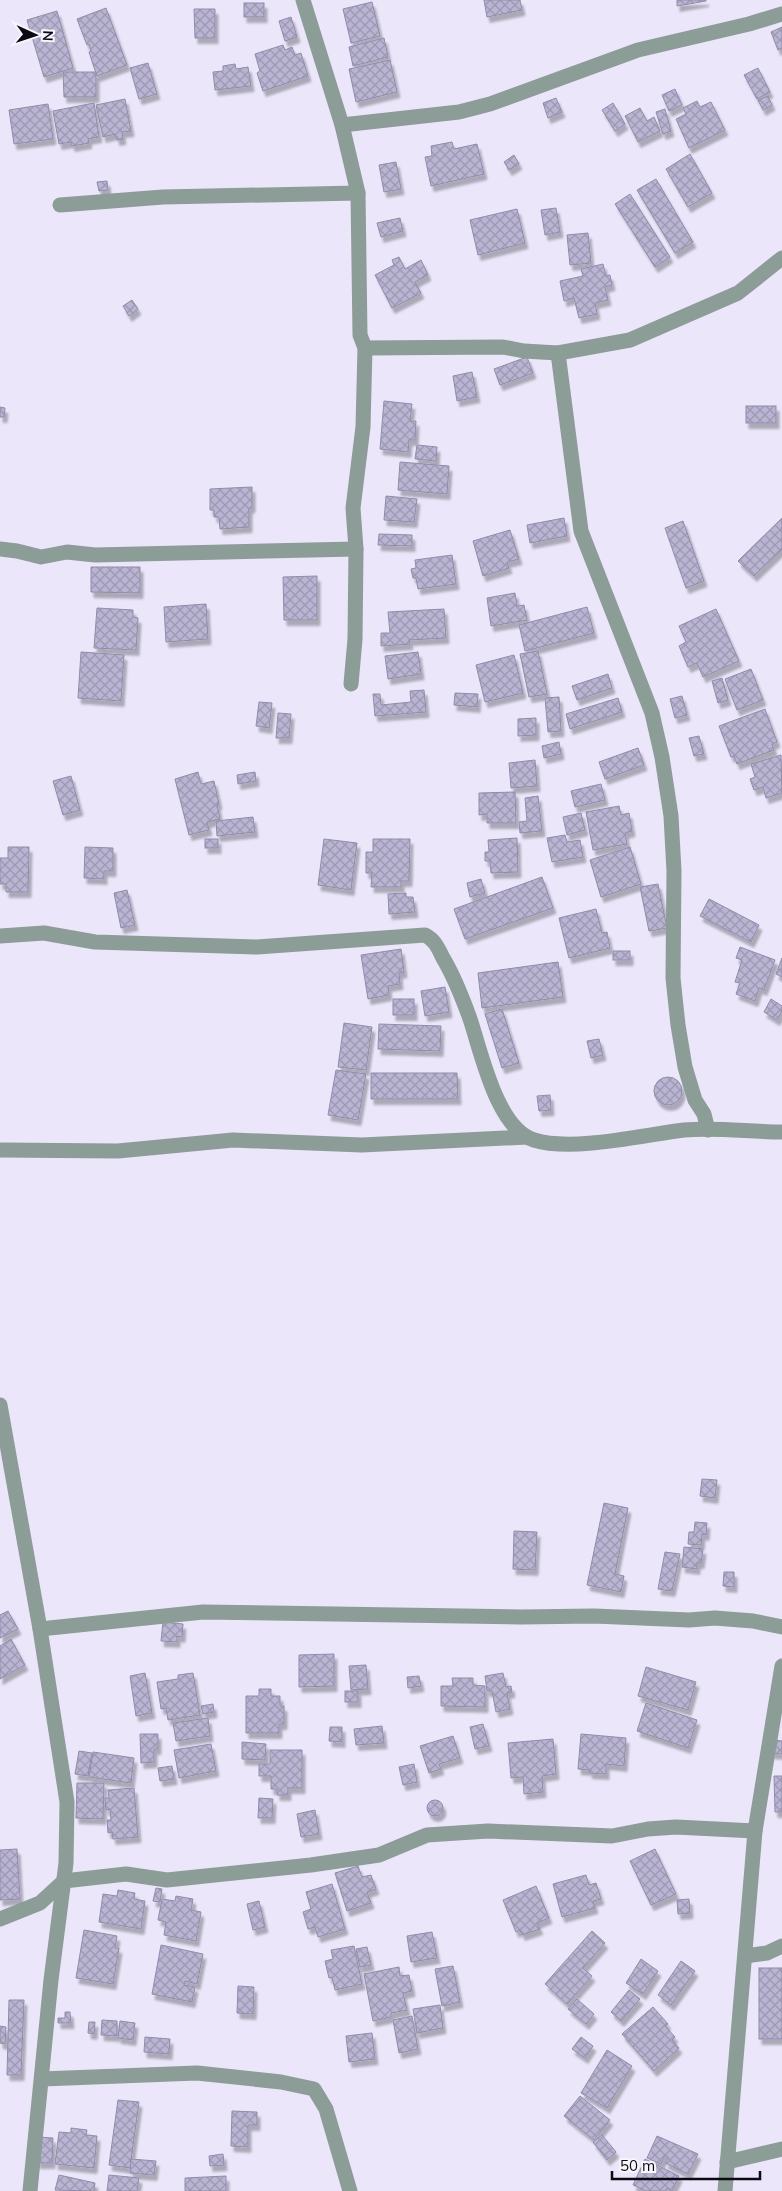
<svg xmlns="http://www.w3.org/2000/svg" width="782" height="2191" viewBox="0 0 782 2191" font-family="Mulish,sans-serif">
	<defs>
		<pattern id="building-cross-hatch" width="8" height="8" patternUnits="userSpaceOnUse" patternTransform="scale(1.25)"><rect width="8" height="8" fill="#b8b4d2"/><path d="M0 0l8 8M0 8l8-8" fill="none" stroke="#9d99b3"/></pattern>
		<filter id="shadow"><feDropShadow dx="3" dy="5.5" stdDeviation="1" flood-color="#0004"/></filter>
	</defs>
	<rect width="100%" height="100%" fill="#ebe6fa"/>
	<g fill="url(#building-cross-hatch)" stroke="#8f8caa" filter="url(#shadow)">
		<polygon points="484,0 520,0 522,10 487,17"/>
		<polygon points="677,0 706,0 706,1 677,6"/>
		<polygon points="372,2 380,36 351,43 343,9"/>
		<rect x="244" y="3" width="20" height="14"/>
		<polygon points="106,8 127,65 97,76 89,52 91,51 89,44 87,45 77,19"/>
		<polygon points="194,9 215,9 215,38 195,38"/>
		<polygon points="57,11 73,68 44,77 27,20"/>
		<polygon points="291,17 297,37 285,41 279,21"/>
		<polygon points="782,27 782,48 778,50 771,32"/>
		<polygon points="384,38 388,57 353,66 349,47"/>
		<polygon points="283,45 285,50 292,47 295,55 301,53 308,76 263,91 257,73 260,71 255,54"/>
		<polygon points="390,60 397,92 356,102 349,69"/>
		<polygon points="148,63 157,94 139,99 130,68"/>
		<polygon points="235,64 236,69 248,67 251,86 215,90 213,72 223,71 223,66"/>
		<polygon points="758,68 770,92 757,99 744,75"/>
		<polygon points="63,72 96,72 96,97 64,97"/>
		<polygon points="675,89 682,105 669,111 662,95"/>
		<polygon points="768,96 772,105 763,110 758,100"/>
		<polygon points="556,98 562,112 548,118 543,103"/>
		<polygon points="125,99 131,131 122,132 123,139 117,140 115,134 103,137 96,105"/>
		<polygon points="697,101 700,107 711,102 725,130 689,148 676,119 686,114 683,108"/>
		<polygon points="94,103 99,137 88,139 89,143 72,146 71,142 59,144 53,111"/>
		<polygon points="613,103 625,124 615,131 602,110"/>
		<polygon points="48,104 53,139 14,144 9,110"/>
		<polygon points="640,108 647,121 654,117 660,131 638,142 625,116"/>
		<polygon points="665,109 671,131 663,134 656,112"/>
		<polygon points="452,142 454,149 477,144 484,174 431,186 425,157 432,156 431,146"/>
		<polygon points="690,154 712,193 688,207 666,169"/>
		<polygon points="514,155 519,164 509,170 504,162"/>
		<polygon points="396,162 401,189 384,192 379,165"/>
		<polygon points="656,179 693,242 675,253 637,190"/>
		<polygon points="107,181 108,190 99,191 97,182"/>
		<polygon points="630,194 670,257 655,267 615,204"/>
		<polygon points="556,208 560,232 545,235 541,210"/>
		<polygon points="517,209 525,243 478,255 470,220"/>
		<polygon points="400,218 403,231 381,237 377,223"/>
		<polygon points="588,233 591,263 570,265 567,235"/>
		<polygon points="399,257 405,269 421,260 428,275 415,282 421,293 392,308 375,275 394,265 392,260"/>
		<polygon points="603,264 606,276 610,275 612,285 605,287 608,300 595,303 597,314 579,318 574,298 564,301 560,281 583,276 581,269"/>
		<polygon points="132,300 138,309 129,316 123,306"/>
		<polygon points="527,357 533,373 500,385 494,369"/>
		<polygon points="472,372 477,397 457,401 453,376"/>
		<polygon points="384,401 412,404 410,421 416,421 415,440 409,440 408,452 380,449"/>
		<rect x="746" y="406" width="30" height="17"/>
		<polygon points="0,407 5,408 4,417 0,417"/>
		<polygon points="417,445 437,447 436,461 415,459"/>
		<polygon points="400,462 449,466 447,494 398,490"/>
		<polygon points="252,487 252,507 249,508 249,527 220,529 219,517 214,517 214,510 210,510 210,489"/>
		<polygon points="386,496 417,499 414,522 384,520"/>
		<polygon points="564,518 567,536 530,543 527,525"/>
		<polygon points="782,518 782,549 754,576 738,561"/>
		<polygon points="683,521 704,581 686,588 665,528"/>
		<polygon points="510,530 519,559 507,562 509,568 483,576 473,541"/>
		<polygon points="379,534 412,535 412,546 378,545"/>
		<polygon points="452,555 456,584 418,589 416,578 413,578 411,569 416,568 415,560"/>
		<polygon points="91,567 140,567 140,593 91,592"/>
		<polygon points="317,576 317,620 284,620 283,577"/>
		<polygon points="515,593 517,606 524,605 527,620 491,626 487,598"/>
		<polygon points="206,604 208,639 166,642 164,607"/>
		<polygon points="587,607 594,633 525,651 519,625"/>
		<polygon points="97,608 133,610 133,617 138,618 136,650 94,648"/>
		<polygon points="444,609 446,638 409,640 410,644 381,646 381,633 390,633 388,612"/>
		<polygon points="716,609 739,661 703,677 697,663 688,667 679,646 686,642 679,626"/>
		<polygon points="538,651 547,694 529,697 520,654"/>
		<polygon points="81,652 124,655 121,701 78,698"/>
		<polygon points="418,652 421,674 388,679 385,656"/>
		<polygon points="514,655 523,693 485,702 476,665"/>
		<polygon points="751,669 763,700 737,710 725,679"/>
		<polygon points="608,674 612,688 577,700 572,686"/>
		<polygon points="722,678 728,700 718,703 712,681"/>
		<polygon points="424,690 426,712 375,716 373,694 380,694 381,705 411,702 410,691"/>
		<polygon points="455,693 478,694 477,707 454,705"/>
		<polygon points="682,696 687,715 675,718 670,699"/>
		<polygon points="559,697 561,731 548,732 545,698"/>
		<polygon points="618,698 622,712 570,729 566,714"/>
		<polygon points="259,702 272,703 269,728 256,726"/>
		<polygon points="765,709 777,742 772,744 774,750 737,764 734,756 731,757 719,726"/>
		<polygon points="278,713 291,714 289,738 276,738"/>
		<polygon points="536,718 536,735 518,736 518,719"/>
		<polygon points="699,736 704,754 694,756 689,738"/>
		<polygon points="559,742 561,754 544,758 542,746"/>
		<polygon points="638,748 644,765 605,779 599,762"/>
		<polygon points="781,755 782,793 766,798 763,787 754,790 750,779 755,777 751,764"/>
		<polygon points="535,760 537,786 511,788 509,763"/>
		<polygon points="198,772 201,784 214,781 219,804 217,804 220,819 207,822 209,830 189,835 175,779"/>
		<polygon points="255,772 256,781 238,784 237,775"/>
		<polygon points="71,776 80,810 63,815 53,781"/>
		<polygon points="601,784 605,800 575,807 571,791"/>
		<polygon points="515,792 516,823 487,823 487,814 479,815 479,793"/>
		<polygon points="538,796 542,831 520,833 519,822 527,821 525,798"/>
		<polygon points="619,806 621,815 629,813 632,831 625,833 627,844 593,850 586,812"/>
		<polygon points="581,813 585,830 567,835 563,817"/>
		<polygon points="253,817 255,832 217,836 216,821"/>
		<polygon points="565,835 567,842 580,840 583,857 552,862 547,838"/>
		<polygon points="517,838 518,872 491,873 490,861 485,861 485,852 489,852 488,840"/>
		<rect x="205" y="839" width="13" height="9"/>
		<polygon points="324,839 357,843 351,890 318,885"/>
		<polygon points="373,839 410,839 409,881 401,881 401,887 371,887 372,873 366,873 366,852 373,852"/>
		<polygon points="8,847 29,847 28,892 6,892 6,884 0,884 0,858 8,858"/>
		<polygon points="85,847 113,848 113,871 104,871 104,879 84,878"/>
		<polygon points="630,847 641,884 601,897 590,860"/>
		<polygon points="542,877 553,908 465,939 454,909"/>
		<polygon points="481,879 485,893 470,897 467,883"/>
		<polygon points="658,884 667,928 649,931 640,887"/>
		<polygon points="127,890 135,925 121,928 114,893"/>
		<polygon points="406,893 406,897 413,897 415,912 389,914 388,894"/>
		<polygon points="709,899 759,925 751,942 700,916"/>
		<polygon points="596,909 602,933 607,932 610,948 569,958 559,918"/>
		<polygon points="740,947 775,960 764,990 759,988 755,1001 736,994 740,983 735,982 742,960 736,958"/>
		<polygon points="401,949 404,972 399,973 400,984 388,986 389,995 368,999 361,955"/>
		<rect x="613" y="951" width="17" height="9"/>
		<polygon points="782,958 782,977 776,974"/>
		<polygon points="558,962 563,997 482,1008 478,973"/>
		<polygon points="445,987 449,1012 425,1016 421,991"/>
		<rect x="393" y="999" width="21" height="16"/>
		<polygon points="771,999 782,1006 782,1011 777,1020 764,1012"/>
		<polygon points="502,1009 519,1063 502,1068 485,1014"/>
		<polygon points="344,1023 372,1027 366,1070 338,1067"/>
		<polygon points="379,1024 441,1026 440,1051 378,1049"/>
		<polygon points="599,1039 603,1055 591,1058 587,1041"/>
		<polygon points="336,1070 366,1074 358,1120 328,1115"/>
		<polygon points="371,1073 457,1073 458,1099 371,1099"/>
		<circle cx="668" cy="1091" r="14"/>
		<polygon points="550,1095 551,1110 539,1111 537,1096"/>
		<polygon points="702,1479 717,1480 715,1498 700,1496"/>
		<polygon points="604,1503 628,1508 615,1574 624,1576 621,1592 587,1585"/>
		<polygon points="695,1522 707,1523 706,1535 702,1534 701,1545 688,1544 689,1532 694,1532"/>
		<polygon points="514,1531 537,1532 535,1570 513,1569"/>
		<polygon points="684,1547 703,1549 701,1563 697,1563 697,1569 682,1567"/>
		<polygon points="665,1552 680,1554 672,1591 658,1589"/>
		<polygon points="724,1572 734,1572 734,1587 723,1586"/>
		<polygon points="8,1611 18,1629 0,1638 0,1615"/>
		<polygon points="163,1622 183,1624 182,1637 177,1636 177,1642 161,1641"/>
		<polygon points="11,1639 25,1665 0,1679 0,1646"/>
		<polygon points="334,1654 334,1686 299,1687 299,1655"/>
		<polygon points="366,1665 368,1689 351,1690 349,1666"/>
		<polygon points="646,1667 696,1682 688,1710 638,1696"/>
		<polygon points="145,1673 152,1713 136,1716 130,1676"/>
		<polygon points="193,1673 200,1715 168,1720 166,1708 161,1709 157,1682 178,1679 178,1675"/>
		<polygon points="503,1673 506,1687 511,1686 512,1692 507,1693 510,1709 496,1712 492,1691 487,1691 485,1676"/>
		<polygon points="419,1676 421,1686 408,1688 407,1677"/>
		<polygon points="452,1678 473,1678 473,1685 485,1686 485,1707 441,1706 441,1686 453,1686"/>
		<polygon points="259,1689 271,1689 271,1696 280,1696 280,1706 284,1706 284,1724 279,1724 279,1733 246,1733 246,1696 259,1696"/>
		<rect x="345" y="1691" width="13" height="11"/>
		<polygon points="646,1703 697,1720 688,1748 637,1731"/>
		<polygon points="213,1704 214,1712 203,1714 201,1706"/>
		<polygon points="208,1718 210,1736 176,1741 173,1723"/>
		<polygon points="483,1724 489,1746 475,1749 470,1727"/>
		<polygon points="382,1726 384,1743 356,1745 354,1729"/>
		<polygon points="330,1727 342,1727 342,1742 329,1741"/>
		<polygon points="140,1734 158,1734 158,1749 154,1749 154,1762 141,1763"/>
		<polygon points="581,1734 626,1738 624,1766 606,1764 606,1774 589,1773 590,1770 578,1769"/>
		<polygon points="453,1736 460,1758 439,1764 441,1769 429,1773 420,1746"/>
		<polygon points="553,1739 556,1774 542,1776 543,1792 524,1794 523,1777 511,1778 508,1743"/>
		<polygon points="773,1740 782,1741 782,1754 771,1753"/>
		<polygon points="242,1742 266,1744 265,1760 242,1759"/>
		<polygon points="211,1744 216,1771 179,1778 174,1750"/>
		<polygon points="270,1750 302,1750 302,1788 288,1788 288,1795 277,1795 277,1789 271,1789 271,1776 259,1776 259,1764 270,1764"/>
		<polygon points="79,1751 92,1753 88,1776 75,1774"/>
		<polygon points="93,1752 134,1758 131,1783 89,1777"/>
		<polygon points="414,1764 417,1782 403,1785 399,1767"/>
		<polygon points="172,1766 174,1779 160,1781 158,1768"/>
		<polygon points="774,1776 782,1776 782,1812 775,1812"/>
		<polygon points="77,1783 104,1783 103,1819 76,1818"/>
		<polygon points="134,1788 138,1837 113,1839 112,1832 108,1833 107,1820 111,1820 110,1809 106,1810 105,1798 109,1798 108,1790"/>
		<polygon points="259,1798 273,1799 272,1818 258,1818"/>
		<circle cx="435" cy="1808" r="8"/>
		<polygon points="315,1810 319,1834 301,1837 297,1814"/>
		<polygon points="17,1849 20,1899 0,1900 0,1850"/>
		<polygon points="655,1849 676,1894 651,1905 630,1861"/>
		<polygon points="358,1866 362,1877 371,1875 376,1889 367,1892 371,1903 347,1911 335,1873"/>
		<polygon points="586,1875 589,1885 596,1883 601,1899 593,1901 595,1908 562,1917 553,1884"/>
		<polygon points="332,1884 345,1929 318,1937 315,1927 308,1929 303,1912 311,1909 306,1892"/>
		<polygon points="536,1886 549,1918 537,1923 540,1929 522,1935 520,1930 516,1932 503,1900"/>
		<polygon points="156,1888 162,1889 160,1902 153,1901"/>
		<polygon points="118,1890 135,1893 134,1899 145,1901 141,1929 99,1922 103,1894 117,1896"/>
		<polygon points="176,1896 193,1899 191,1910 201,1912 196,1941 164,1935 166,1922 158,1920 162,1899 175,1901"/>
		<polygon points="689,1899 690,1913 678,1914 677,1900"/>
		<polygon points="259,1901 265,1927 253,1930 247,1904"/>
		<polygon points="84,1930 117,1936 115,1948 119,1948 113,1984 76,1978"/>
		<polygon points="592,1931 605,1943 583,1968 592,1976 567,2004 545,1984"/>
		<polygon points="432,1932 437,1958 411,1962 407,1936"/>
		<polygon points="161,1945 203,1954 197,1984 185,1981 184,1985 195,1987 192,2002 152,1994"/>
		<polygon points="354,1946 362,1984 335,1990 332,1977 329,1978 325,1961 333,1959 331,1950"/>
		<polygon points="367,1947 371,1965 360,1967 356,1949"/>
		<polygon points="641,1959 658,1971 643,1994 626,1983"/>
		<polygon points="681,1961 695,1971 671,2005 658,1995"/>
		<polygon points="453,1966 460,2002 442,2006 435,1969"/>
		<polygon points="399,1967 400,1976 409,1975 412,1991 403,1993 407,2010 391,2013 391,2017 373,2021 364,1974"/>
		<rect x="759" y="1968" width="23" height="71"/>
		<polygon points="238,1986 254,1987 253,2014 237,2013"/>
		<polygon points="629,1990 640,1999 621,2021 611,2012"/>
		<polygon points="577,1999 594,2014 586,2024 568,2009"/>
		<polygon points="9,2000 24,2000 21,2075 7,2075"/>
		<polygon points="440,2005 443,2028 417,2033 413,2009"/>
		<polygon points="653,2007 668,2024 665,2026 675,2037 672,2040 679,2048 654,2071 622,2034"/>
		<polygon points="65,2012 70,2012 71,2023 58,2023 58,2018 65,2018"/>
		<polygon points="412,2016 418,2049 399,2053 393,2020"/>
		<polygon points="102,2020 117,2021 117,2036 101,2035"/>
		<polygon points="120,2021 135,2023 133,2040 118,2038"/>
		<polygon points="89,2022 95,2022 94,2034 88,2033"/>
		<polygon points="0,2026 6,2027 5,2044 0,2043"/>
		<polygon points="372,2033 375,2059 349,2062 346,2036"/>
		<polygon points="145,2037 170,2039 169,2054 144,2052"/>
		<polygon points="581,2037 593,2046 585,2058 572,2049"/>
		<polygon points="607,2050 632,2066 607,2108 581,2093"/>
		<polygon points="580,2096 610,2120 594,2140 564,2116"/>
		<polygon points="118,2100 139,2102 130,2168 109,2165"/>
		<polygon points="232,2111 257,2112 257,2125 248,2125 248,2147 231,2146"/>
		<polygon points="71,2128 87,2130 86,2135 97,2136 94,2168 55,2164 59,2132 71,2133"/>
		<polygon points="602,2135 616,2152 607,2160 593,2142"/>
		<polygon points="657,2136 698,2154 688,2174 665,2163 668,2157 665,2155 661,2164 647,2158"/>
		<polygon points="39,2137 53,2138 52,2163 37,2163"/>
		<polygon points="223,2154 224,2165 210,2166 209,2156"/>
		<polygon points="131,2159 156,2161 154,2175 130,2173"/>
		<polygon points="645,2159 679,2176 672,2191 667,2188 665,2191 646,2191 633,2185"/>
		<polygon points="59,2175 95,2183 94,2191 55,2190"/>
		<polygon points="109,2175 139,2178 137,2191 107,2191"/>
		<polygon points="226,2176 226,2191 185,2191 185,2178"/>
	</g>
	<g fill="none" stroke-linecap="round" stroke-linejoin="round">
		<g stroke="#8c9c96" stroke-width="15">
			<polyline points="303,0 342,125 358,193 360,335 365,348 363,427 353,508 356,549 355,639 351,684"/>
			<polyline points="342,125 459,112 490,104 638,50 749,24 782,14"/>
			<polyline points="60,205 163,197 358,193"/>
			<polyline points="365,348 503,347 524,351 558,353 630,340 738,293 782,258"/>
			<polyline points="558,353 581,531 652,713 662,757 671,816 674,871 673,978 678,1025 685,1067 695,1100 704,1114 708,1130"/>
			<polyline points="0,549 17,551 41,557 67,552 95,555 356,549"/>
			<path d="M0 936 44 933 95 942 257 947 425 935C435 940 438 948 443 958 454 976 462 997 469 1016 481 1050 496 1128 534 1140 573 1152 643 1135 684 1130 716 1127 750 1132 782 1132"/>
			<polyline points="0,1150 118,1151 233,1140 362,1145 527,1137"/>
			<polyline points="0,1405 40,1629 67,1802 66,1863 51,1980 30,2191"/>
			<polyline points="40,1629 203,1612 521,1617 594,1616 689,1620 715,1618 753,1621 782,1627"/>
			<polyline points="0,1919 40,1903 64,1881 126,1874 167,1880 311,1865 379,1855 427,1835 488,1831 612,1836 648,1829 676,1827 755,1831"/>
			<polyline points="745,1956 767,1953 782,1946"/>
			<polyline points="42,2079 197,2073 281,2082 314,2089 326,2109 350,2191"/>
			<polyline points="727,2162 782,2149"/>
			<polyline points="725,2191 755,1831 782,1666"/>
		</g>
	</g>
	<g transform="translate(35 35) rotate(93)" stroke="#f7f6fc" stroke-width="4" paint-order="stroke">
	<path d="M0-4L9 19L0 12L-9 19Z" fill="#0d0914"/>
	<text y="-8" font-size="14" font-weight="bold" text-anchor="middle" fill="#0d0914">N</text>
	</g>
	<path d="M612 2171v8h148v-8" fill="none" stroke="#0d0914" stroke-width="2.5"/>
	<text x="620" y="2171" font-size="15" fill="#0d0914" stroke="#f7f6fc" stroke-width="4" paint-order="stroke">50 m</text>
</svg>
